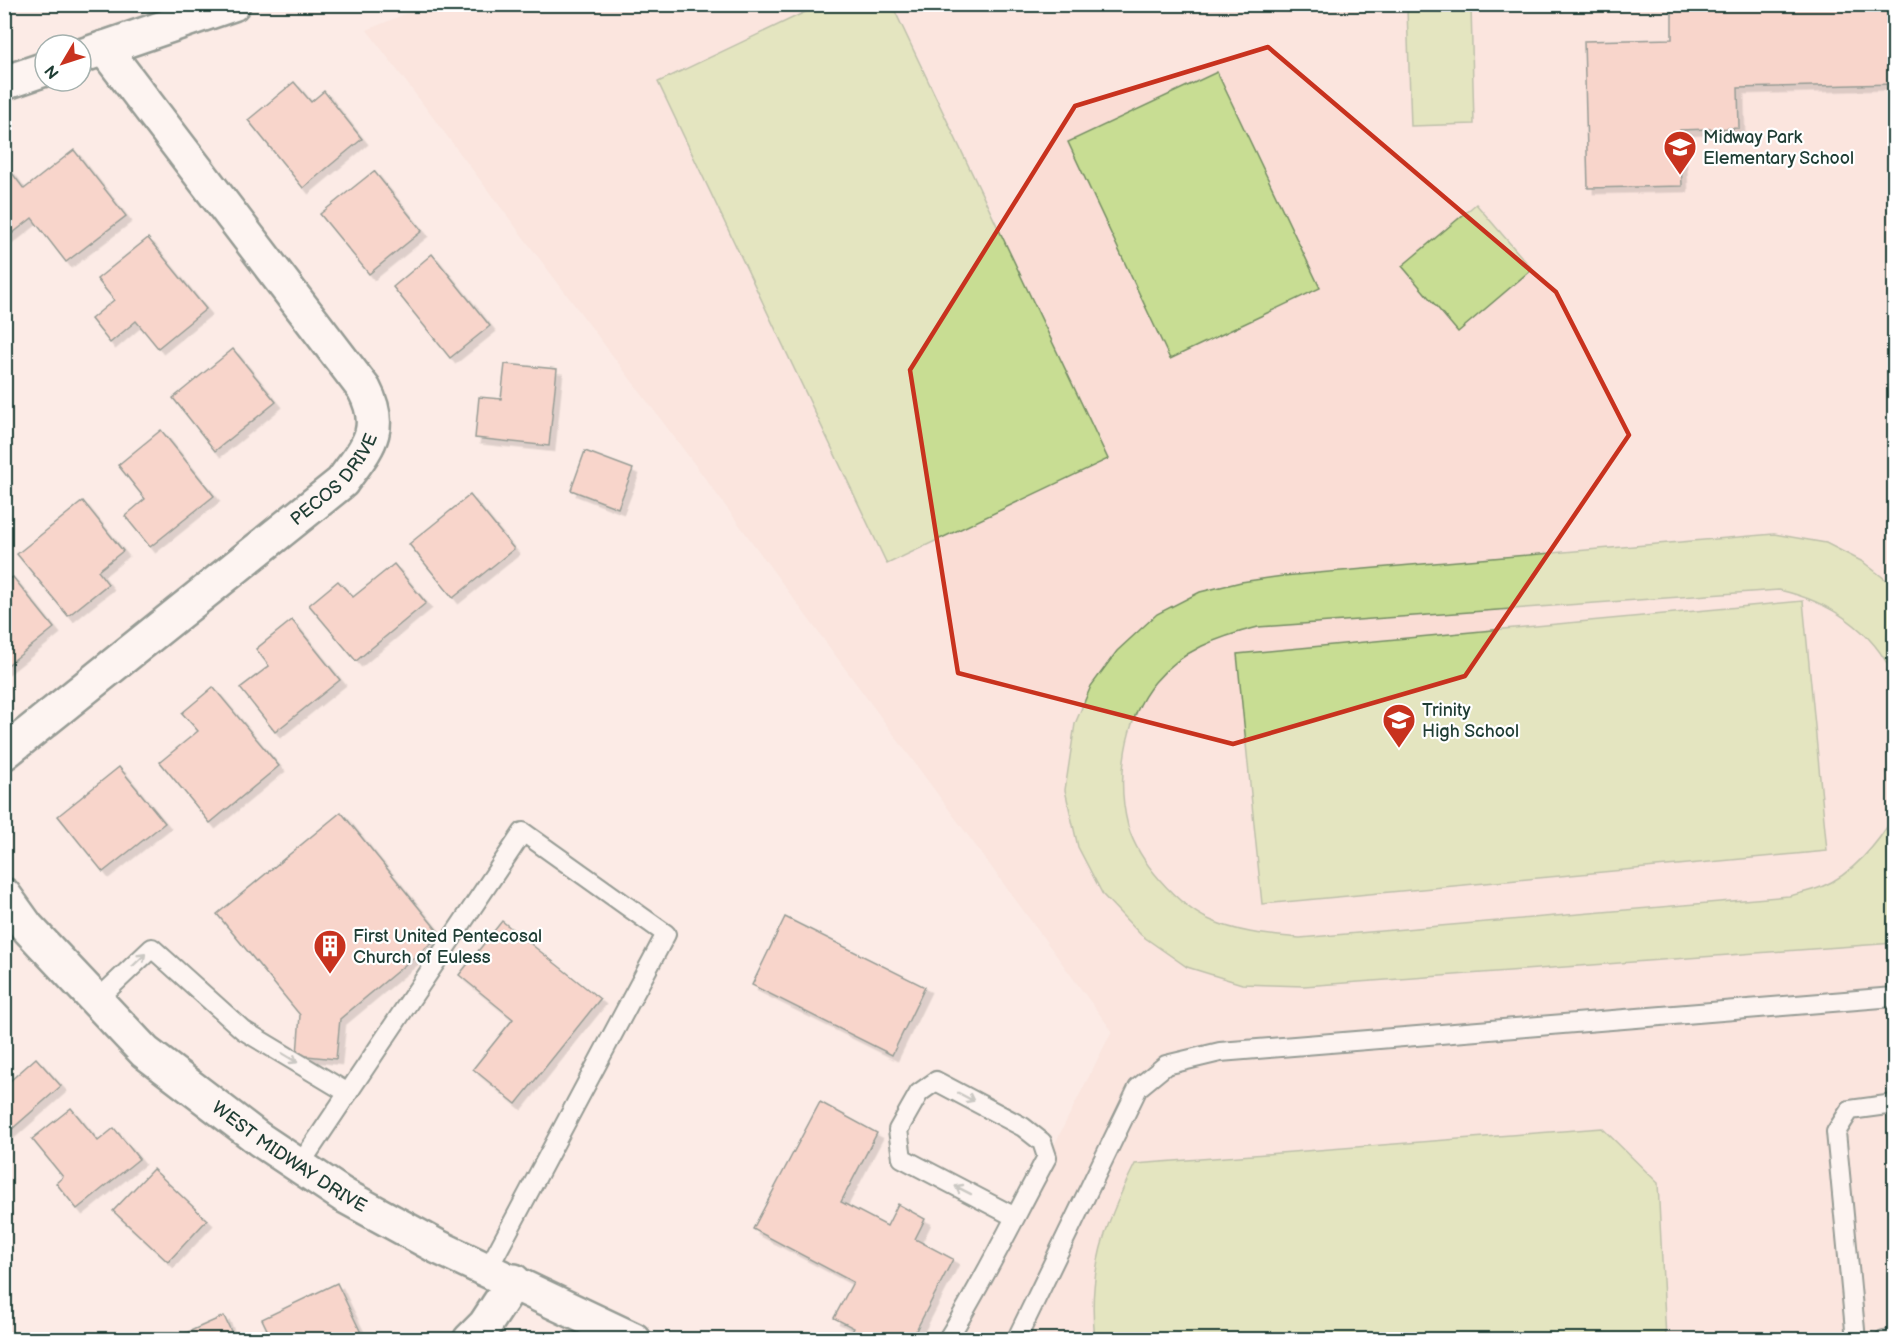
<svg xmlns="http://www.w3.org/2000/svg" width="1899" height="1344" viewBox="0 0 1899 1344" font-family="'Balsamiq Sans',sans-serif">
	<defs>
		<filter id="shadow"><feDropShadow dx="5.5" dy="5.5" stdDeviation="0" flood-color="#0004"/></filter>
	</defs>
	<rect width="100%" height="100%" fill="#fcebe6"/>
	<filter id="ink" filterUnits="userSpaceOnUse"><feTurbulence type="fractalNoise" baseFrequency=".0167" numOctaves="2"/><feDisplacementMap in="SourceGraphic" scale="12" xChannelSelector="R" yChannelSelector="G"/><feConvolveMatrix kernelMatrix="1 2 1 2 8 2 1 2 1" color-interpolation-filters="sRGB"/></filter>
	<g filter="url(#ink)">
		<polygon fill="#faddd5" points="429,4 1894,5 1894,1339 956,1339 1112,1031 696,466 367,30"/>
		<g fill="#c8dd93" stroke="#748d64" stroke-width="1.5">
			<polygon points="822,4 892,5 1108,459 887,564 658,82"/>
			<polygon points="1471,7 1474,124 1411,126 1407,9"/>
			<polygon points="1217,72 1320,288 1170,359 1068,142"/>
			<polygon points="1476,204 1532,269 1458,332 1402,266"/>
			<path d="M1774 534 1826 543 1863 562 1894 586V677C1873 629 1828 601 1779 590L1258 627C1218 637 1182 650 1155 682 1124 719 1116 780 1128 826 1138 861 1177 905 1210 920 1239 933 1269 935 1300 938L1789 896C1800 893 1811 891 1821 887 1852 875 1878 843 1894 816V943L1304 986 1242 984 1187 967 1141 935 1103 895 1078 847 1065 790 1075 724 1091 686 1117 651 1157 614 1200 592 1241 582 1283 576Z"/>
			<polygon points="1803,601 1827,851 1262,904 1237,654"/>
			<path d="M1602 1128 1658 1183 1666 1339H1095C1087 1271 1105 1224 1135 1164Z"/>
		</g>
		<g fill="#f4bbac" stroke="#1f3d34" stroke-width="1.5" filter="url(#shadow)">
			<polygon points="1672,4 1894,4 1894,84 1738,88 1739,128 1680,130 1682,186 1588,188 1584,41 1672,39"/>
			<polygon points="294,82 311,102 324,91 362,139 303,188 248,120"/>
			<polygon points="74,150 126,216 66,262 32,218 4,240 4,173 9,169 24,189"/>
			<polygon points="374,171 422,231 369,274 320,214"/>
			<polygon points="148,238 206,309 158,348 136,321 110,343 91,319 114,300 97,279"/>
			<polygon points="432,254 490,326 450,358 393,287"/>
			<polygon points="233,349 276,402 215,451 173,398"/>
			<polygon points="505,364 557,369 549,446 475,438 479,397 501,399"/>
			<polygon points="161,430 214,496 150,547 125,516 145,499 118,465"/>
			<polygon points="585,451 633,469 618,508 571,490"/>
			<polygon points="470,495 514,549 453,598 409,544"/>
			<polygon points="83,501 123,551 98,571 108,584 68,616 17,554"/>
			<polygon points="394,564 426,603 356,661 309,605 338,581 353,597"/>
			<polygon points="13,577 54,628 4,668 4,583"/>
			<polygon points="292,620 340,680 275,732 240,688 269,666 256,649"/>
			<polygon points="213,687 279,766 210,823 160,762 198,731 182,713"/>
			<polygon points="119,767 165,823 103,872 58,816"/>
			<polygon points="341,812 441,935 340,1019 336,1059 297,1055 300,1015 217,914"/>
			<polygon points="785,917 925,987 892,1055 752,985"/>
			<polygon points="502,921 600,999 516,1104 473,1069 513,1019 459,975"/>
			<polygon points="36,1058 61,1086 4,1136 4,1075 10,1081"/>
			<polygon points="820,1102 877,1133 841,1202 887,1226 898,1204 925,1219 915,1239 953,1259 911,1340 856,1340 850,1336 854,1328 834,1318 853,1282 753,1229"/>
			<polygon points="71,1108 98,1141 114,1128 139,1159 77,1209 56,1183 63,1177 32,1139"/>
			<polygon points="153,1169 207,1220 168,1262 113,1211"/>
			<polygon points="337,1283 363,1337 272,1340 262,1319"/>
			<polygon points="224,1316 235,1340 188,1340 186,1333"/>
		</g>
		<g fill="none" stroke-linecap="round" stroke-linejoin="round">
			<g stroke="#1f3d34" stroke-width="22">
				<g id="lane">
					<polyline points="97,1000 152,948 243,1030 348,1093"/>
					<polyline points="299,1166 523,832 666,934 488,1269"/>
					<path d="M947 1340C984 1281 1014 1218 1047 1157L1042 1142 1023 1127 936 1081 919 1093 898 1130 902 1158 1015 1217"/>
					<polyline points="1016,1340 1138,1088 1166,1065 1220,1052 1894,997"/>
					<polyline points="1856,1340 1836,1132 1850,1110 1894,1104"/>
					<polyline points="1884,1340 1894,1339"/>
				</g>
			</g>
			<g stroke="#1f3d34" stroke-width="38">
				<g id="street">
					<path id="s1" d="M4 753 342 482C366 448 386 431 364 389L104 48"/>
					<polyline points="470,1340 485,1325 514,1281"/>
				</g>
			</g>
			<g stroke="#1f3d34" stroke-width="38">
				<g id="secondary">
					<polyline points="81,56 233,4"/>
					<polyline points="4,83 45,69"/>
					<path id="s2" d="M4 895 27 927 145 1052 259 1139 343 1195 438 1247 634 1340"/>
				</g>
			</g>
			<use href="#lane" stroke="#fff" stroke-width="18"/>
			<use href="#street" stroke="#fff" stroke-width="33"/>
			<use href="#secondary" stroke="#fff" stroke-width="33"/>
		</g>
		<defs><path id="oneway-shaft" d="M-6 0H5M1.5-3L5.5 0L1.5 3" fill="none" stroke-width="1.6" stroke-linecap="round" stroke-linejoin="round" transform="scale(1.5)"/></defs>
		<g stroke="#8f9e9a">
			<use href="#oneway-shaft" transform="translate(139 960) rotate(-44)"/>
			<use href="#oneway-shaft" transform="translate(290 1058) rotate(31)"/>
			<use href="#oneway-shaft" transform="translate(966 1097) rotate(28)"/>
			<use href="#oneway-shaft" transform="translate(963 1190) rotate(-153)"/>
		</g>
	</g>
	<path d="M0 0H1899V1344H0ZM1268 47 1556 292 1629 435 1465 676 1233 744 958 673 910 370 1075 106Z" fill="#fcebe6" fill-opacity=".55" fill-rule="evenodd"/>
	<path fill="none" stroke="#c8321e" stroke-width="4.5" stroke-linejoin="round" d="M1268 47 1556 292 1629 435 1465 676 1233 744 958 673 910 370 1075 106Z"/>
	<defs>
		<g id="school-pin" transform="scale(1.725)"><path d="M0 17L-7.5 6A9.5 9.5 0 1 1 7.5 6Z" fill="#c8321e" stroke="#fff"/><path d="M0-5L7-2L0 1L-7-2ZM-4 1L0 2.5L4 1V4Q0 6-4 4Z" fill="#fff"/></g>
		<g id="building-pin" transform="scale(1.725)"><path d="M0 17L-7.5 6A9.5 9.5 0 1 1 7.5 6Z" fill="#c8321e" stroke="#fff"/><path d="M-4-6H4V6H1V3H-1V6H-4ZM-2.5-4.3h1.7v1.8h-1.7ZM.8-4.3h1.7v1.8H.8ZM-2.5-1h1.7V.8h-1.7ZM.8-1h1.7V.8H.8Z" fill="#fff"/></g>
	</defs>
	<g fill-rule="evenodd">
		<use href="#school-pin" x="1680" y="147"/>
		<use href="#school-pin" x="1399" y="720"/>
		<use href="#building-pin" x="330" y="946"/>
	</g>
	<g text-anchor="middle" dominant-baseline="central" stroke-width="4.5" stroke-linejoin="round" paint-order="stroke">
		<g font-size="18" fill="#1f3d34" stroke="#fff" text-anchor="start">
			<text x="1703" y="137">Midway Park<tspan x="1703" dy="21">Elementary School</tspan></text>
			<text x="1422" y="710">Trinity<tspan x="1422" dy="21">High School</tspan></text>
			<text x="353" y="936">First United Pentecosal<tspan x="353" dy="21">Church of Euless</tspan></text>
		</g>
		<g font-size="18" fill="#1f3d34" stroke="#fff">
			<text stroke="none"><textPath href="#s1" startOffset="430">PECOS DRIVE</textPath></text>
			<text stroke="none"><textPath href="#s2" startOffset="390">WEST MIDWAY DRIVE</textPath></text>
		</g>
	</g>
	<rect width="1899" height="1344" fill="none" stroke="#fff" stroke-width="24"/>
	<rect x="12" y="12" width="1875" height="1320" fill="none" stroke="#1f3d34" stroke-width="2" filter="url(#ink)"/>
	<g transform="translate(63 63) rotate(231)"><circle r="28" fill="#ffffff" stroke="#a5b1ae" stroke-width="1.5"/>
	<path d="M0-4.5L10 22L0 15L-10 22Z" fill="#c8321e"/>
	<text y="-9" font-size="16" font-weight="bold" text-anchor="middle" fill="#1f3d34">N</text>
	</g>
</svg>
